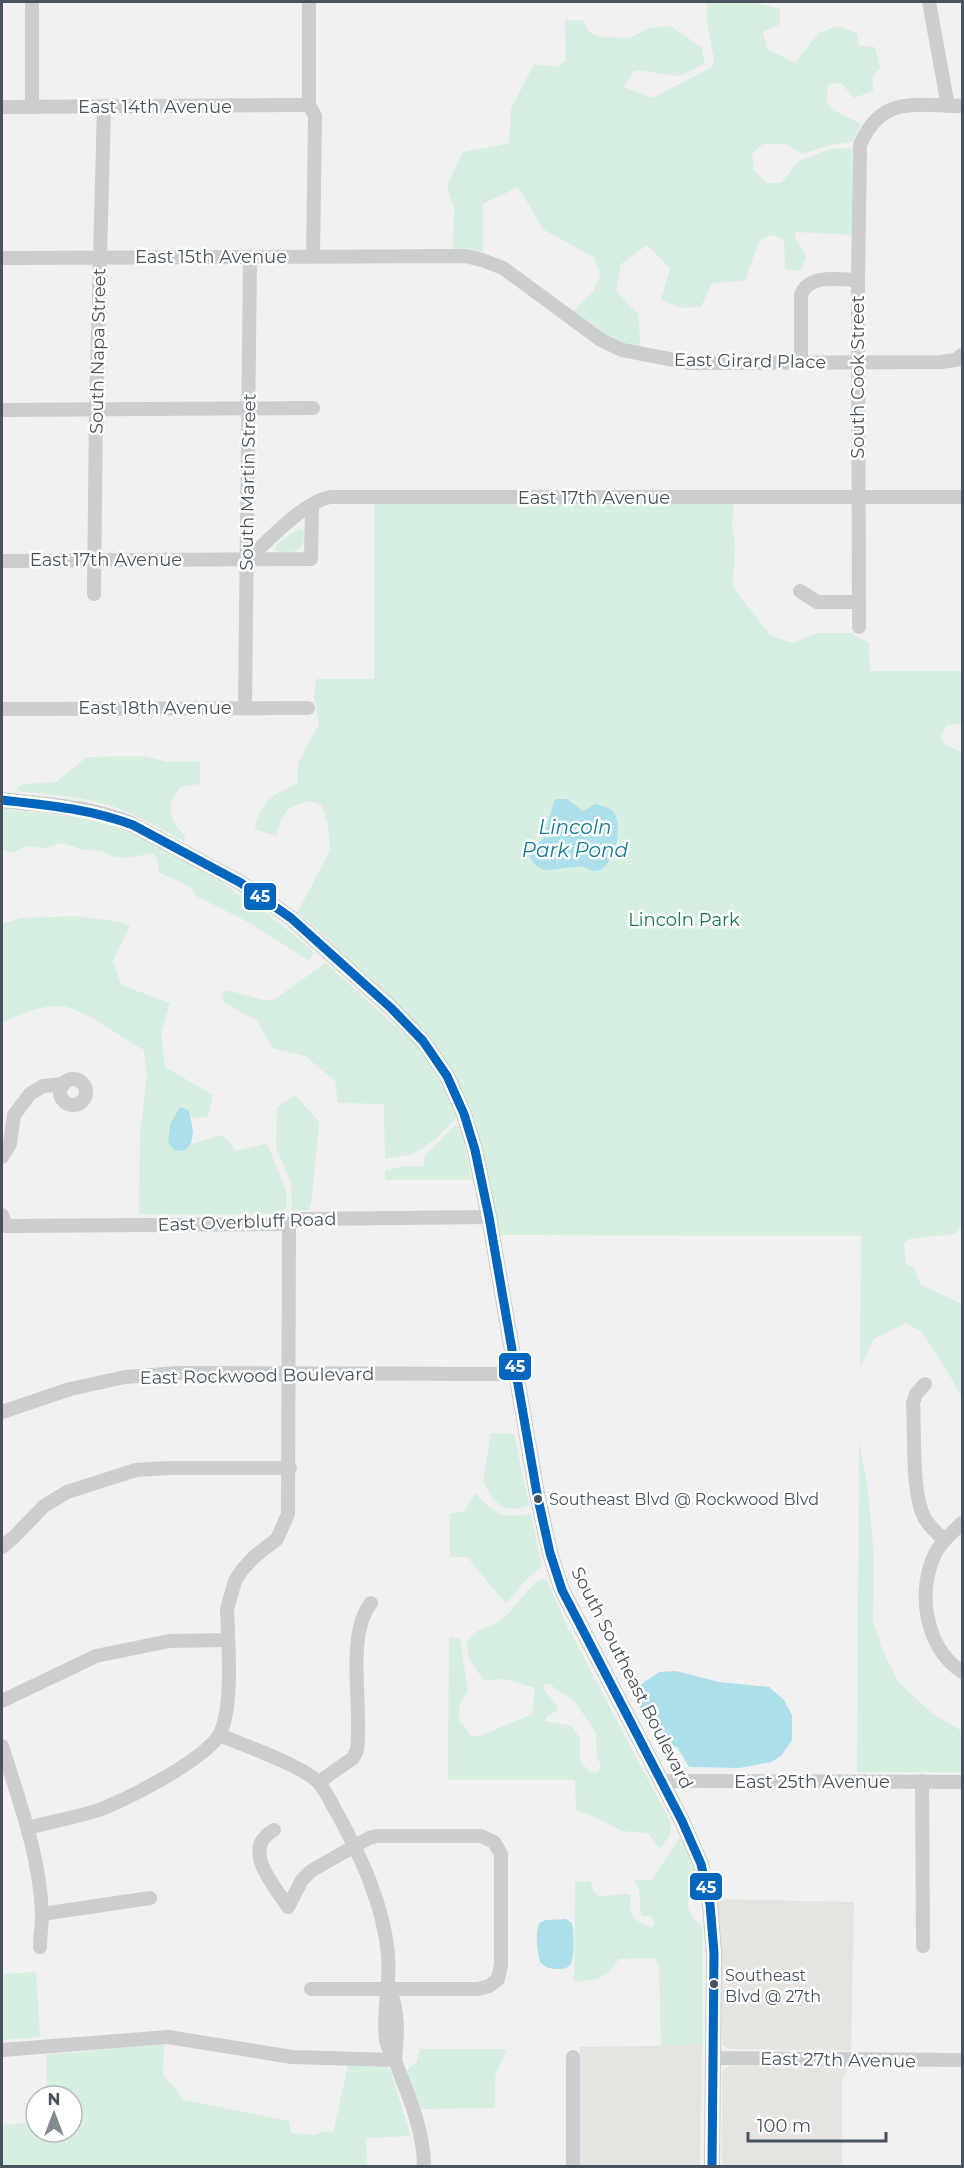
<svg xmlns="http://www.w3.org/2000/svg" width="964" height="2168" viewBox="0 0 964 2168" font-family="Montserrat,sans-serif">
	<rect width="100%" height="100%" fill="#f1f1f1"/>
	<g fill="#e5e4e0">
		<polygon points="716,1899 854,1902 851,2051 729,2049 722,2045"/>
		<polygon points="702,2045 700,2166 580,2166 580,2047"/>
		<polygon points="729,2066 849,2066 842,2081 842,2166 722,2166 722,2073 723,2069"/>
	</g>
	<g fill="#d7efe0" fill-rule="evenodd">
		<polygon points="707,2 752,2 780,9 780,24 763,32 767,49 795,63 819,33 837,26 857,33 859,46 875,47 880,68 873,76 873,91 854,98 841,83 828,84 827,103 835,111 861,124 853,142 830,145 803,154 786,144 763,144 752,154 754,170 766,183 781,183 799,161 830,149 852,148 852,235 796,232 795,237 806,256 801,271 785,269 784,239 771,235 759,241 745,281 712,283 701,307 681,308 661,300 670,268 647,245 621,264 616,291 638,314 641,348 614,340 573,312 594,290 600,275 594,257 544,230 518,187 483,204 483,253 453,249 454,209 447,185 463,152 509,143 511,109 534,64 557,67 566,60 565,20 583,20 588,31 600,37 630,38 649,28 671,26 701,47 705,64 679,76 635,70 624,87 652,98 712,67 714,59 707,23"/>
		<path d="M734 503 732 527 735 543 733 587 771 636 793 643 817 633H851L869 643 870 671H962V724L947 725 941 735 944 744 962 752V1227L954 1234 909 1239 904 1243 906 1263 915 1269 920 1284 962 1304V1414V1398L949 1374 922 1332 906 1323 874 1339 860 1367 861 1236 499 1235 482 1148 472 1111 450 1066 356 966 298 911 330 851 328 824 322 806 312 801C285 806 284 810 276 836L254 829C263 800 271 795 298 783V763L319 724 314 697 316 679H374V504Z"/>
		<path d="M301 529 304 532C304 553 295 553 276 551V544L296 530Z"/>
		<path d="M145 756 167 762H200V784L180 787C166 805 168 820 185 835L184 841C159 829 135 813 108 805 78 796 46 794 16 791L18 787 25 784 56 782 87 757Z"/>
		<path d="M2 809C30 812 60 814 88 819 120 826 151 842 180 858 229 886 271 914 314 952L310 961 246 921 196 896C190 882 171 880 159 872L157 858 152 853 128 858 115 857 101 851 84 850 62 843 44 848 26 846 12 853 2 850Z"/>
		<path d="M79 916 119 922 130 926 113 960 121 985 170 1003 161 1033 165 1067 213 1095 208 1117 192 1118 189 1110 184 1151 191 1144 223 1135 236 1151 267 1143 286 1190 287 1214H139L140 1133 147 1075 144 1050C124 1039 81 1007 60 1006 40 1005 19 1015 2 1023V924L21 918Z"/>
		<polygon points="326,963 416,1044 439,1079 457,1117 436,1139 413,1154 385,1159 384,1104 338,1103 335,1081 305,1056 272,1048 258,1022 224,1002 221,994 227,990 263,1000 273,1000"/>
		<polygon points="295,1095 319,1122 312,1199 309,1210 292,1212 291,1182 276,1148 277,1107"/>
		<polygon points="460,1124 472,1180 385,1180 385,1171 404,1166 424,1166 424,1156 452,1128"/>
		<polygon points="491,1433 514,1434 529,1505 517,1509 504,1508 493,1499 483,1481"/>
		<polygon points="859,1442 867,1483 874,1555 873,1621 882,1649 899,1683 933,1714 962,1731 962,1772 857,1772"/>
		<path d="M475 1493C496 1515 500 1518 531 1514L542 1566 525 1581 506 1604 467 1557H450V1514L465 1511Z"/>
		<path d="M540 1580H547L565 1622 670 1821 671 1833 660 1849 648 1833 622 1831 593 1816 576 1810 575 1780H448L449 1637 460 1639 468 1691C460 1701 458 1708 459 1721L464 1725 470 1735 478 1737 532 1714 535 1688 505 1679 484 1680C474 1667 456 1646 476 1632 484 1627 494 1626 501 1620 516 1608 525 1590 540 1580ZM545 1684H549L575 1702 596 1733 597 1757 601 1766 597 1773 590 1772 580 1761V1739L572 1726 545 1721 547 1716 557 1711 558 1707 543 1688Z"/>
		<path d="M683 1832 699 1887 697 1897 690 1895C684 1910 692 1916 702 1927V2045L661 2046 659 1967 654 1958 619 1959C605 1979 598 1980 574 1982L575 1882 591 1881C594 1909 615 1889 631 1895 631 1899 629 1906 630 1910 632 1919 645 1927 653 1927L655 1922 651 1916H642C636 1904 645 1892 633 1880H652Z"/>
		<polygon points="36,1972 40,2037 2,2040 2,1974"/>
		<polygon points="154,2045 164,2045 163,2074 184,2100 289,2121 291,2133 316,2135 322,2131 333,2133 348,2065 384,2065 390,2070 411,2136 366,2138 367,2166 2,2166 2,2125 36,2122 36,2132 72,2132 72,2096 47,2096 46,2055"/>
		<polygon points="420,2049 507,2049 495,2076 495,2108 418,2109 407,2074 408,2069 417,2062"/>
	</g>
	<g fill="#addfeb">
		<path d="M557 799H567L583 811 596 804C602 806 608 807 613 811 625 824 614 870 596 871 591 872 587 867 583 867 570 866 558 870 545 870 536 868 530 860 528 851L543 839 554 801Z"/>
		<polygon points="180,1107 189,1110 193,1131 191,1144 184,1151 174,1150 168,1142 170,1124"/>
		<polygon points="676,1671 719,1682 769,1687 784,1700 792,1715 792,1740 781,1756 771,1762 740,1768 689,1767 677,1747 664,1744 645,1721 638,1702 640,1685 659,1672"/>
		<path d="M566 1919 572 1923C574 1931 575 1959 570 1965 567 1969 562 1969 557 1969 549 1969 545 1967 540 1962 537 1949 535 1936 539 1923L546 1920Z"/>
	</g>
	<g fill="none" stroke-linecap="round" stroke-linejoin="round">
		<g stroke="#cbcdcf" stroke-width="14">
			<polyline points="309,2 309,105 315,116 313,256"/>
			<polyline points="929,2 948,106"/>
			<polyline points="2,107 309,105"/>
			<polyline points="32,107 32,2"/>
			<polyline points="2,258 465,256 482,260 503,268 601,340 622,350 690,363 941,362 956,360 962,355"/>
			<path d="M801 363V295C809 273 839 280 858 280"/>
			<polyline points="2,410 313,408"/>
			<path d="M247 560C269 540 302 503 330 497H962"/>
			<polyline points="2,561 311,559 312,505"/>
			<polyline points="800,591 817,602 859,602"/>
			<polyline points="94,594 96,409 104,107"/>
			<path d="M859 627 858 280 860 145C882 94 915 106 962 106"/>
			<polyline points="245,708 250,257"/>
			<polyline points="2,709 308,708"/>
			<circle cx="73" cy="1092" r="13"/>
			<polyline points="2,1157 10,1144 14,1115 30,1094 43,1086 64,1084"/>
			<polyline points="2,1215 6,1226 289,1224 300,1219 489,1217"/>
			<path d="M925 1384 916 1394 913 1403C915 1434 911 1493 925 1519 930 1527 937 1533 944 1540"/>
			<polyline points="2,1412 70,1389 125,1377 179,1373 517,1374"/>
			<path d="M962 1523C953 1532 944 1539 937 1550 916 1588 924 1647 962 1672"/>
			<polyline points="2,1547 14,1537 44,1506 67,1492 136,1470 168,1468 290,1468"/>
			<polyline points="2,1701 96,1656 169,1641 228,1640"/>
			<path d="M219 1735C243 1745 301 1765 318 1782 326 1790 331 1803 337 1813 361 1857 383 1903 388 1954 391 1983 382 2012 386 2040 387 2048 392 2055 395 2061 408 2094 424 2131 424 2166"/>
			<path d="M2 1746C19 1801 40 1856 42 1914 42 1925 40 1936 40 1947"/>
			<polyline points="662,1781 962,1782"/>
			<polyline points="922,1781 923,1946"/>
			<path d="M319 1782 353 1758 357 1750C363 1708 345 1636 371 1603"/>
			<path d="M28 1828C53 1821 80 1817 104 1808 131 1797 204 1760 219 1735 234 1710 228 1639 227 1609L235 1581 242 1570 254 1557 277 1539 288 1514 289 1224"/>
			<path d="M274 1830C240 1849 274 1885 288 1907L302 1880 311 1871 369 1838 378 1836H481L494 1842 501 1854V1965L498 1979 489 1986 478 1989H311"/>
			<polyline points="42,1914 150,1898"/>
			<path d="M389 1990C400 2012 397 2036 395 2060"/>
			<polyline points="2,2050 168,2037 292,2057 395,2060"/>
			<polyline points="713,2058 962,2060"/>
			<polyline points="573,2166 573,2057"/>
		</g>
		<path stroke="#c7cbcd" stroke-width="16" d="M2 800C47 805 90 807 133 825L241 883 291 918 391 1008 423 1041 447 1076 464 1114 475 1150 489 1217 537 1494 550 1553 562 1590 682 1821 701 1864 710 1904 714 1953 712 2166"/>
		<g stroke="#fff" stroke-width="14">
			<path id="bus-1" d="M2 800C47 805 90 809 133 825L241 883 291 918 391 1008 423 1041 447 1076 464 1114 475 1150 489 1217 537 1494 550 1553 562 1590 682 1821 701 1864 710 1904 714 1953 712 2166"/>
		</g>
		<use href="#bus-1" stroke="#0065bd" stroke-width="9"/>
	</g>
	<g fill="#49535d" stroke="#fff" stroke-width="2">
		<circle cx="538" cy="1499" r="5"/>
		<circle cx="714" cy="1984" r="5"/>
	</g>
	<g text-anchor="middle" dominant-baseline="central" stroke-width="5" stroke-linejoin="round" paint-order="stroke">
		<g font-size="16" fill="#49535d" stroke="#fff" text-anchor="start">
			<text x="549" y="1499">Southeast Blvd @ Rockwood Blvd</text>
			<text x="725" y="1975">Southeast<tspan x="725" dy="21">Blvd @ 27th</tspan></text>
		</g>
		<g font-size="18" fill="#49535d" stroke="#fff">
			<text x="155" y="107">East 14th Avenue</text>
			<text x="211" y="257">East 15th Avenue</text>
			<text transform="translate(98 351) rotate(-89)">South Napa Street</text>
			<text transform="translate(750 361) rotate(1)">East Girard Place</text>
			<text transform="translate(858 377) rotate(-90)">South Cook Street</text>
			<text transform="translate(248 482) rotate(-89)">South Martin Street</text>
			<text x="594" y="498">East 17th Avenue</text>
			<text x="106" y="560">East 17th Avenue</text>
			<text x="155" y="708">East 18th Avenue</text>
			<text transform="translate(247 1222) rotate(-2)">East Overbluff Road</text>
			<text transform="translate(257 1376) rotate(-1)">East Rockwood Boulevard</text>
			<text transform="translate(632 1678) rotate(63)">South Southeast Boulevard</text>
			<text x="812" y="1782">East 25th Avenue</text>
			<text transform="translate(838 2060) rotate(1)">East 27th Avenue</text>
		</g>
		<g font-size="18" fill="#1c7b4b" stroke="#fff">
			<text x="684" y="920">Lincoln Park</text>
		</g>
		<g font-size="20" font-style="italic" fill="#137c96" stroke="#fff">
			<text x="575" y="827">Lincoln<tspan x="575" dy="23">Park Pond</tspan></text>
		</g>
	</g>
	<g stroke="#fff" stroke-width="2">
		<rect x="243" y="882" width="34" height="29" rx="6" fill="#0065bd"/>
		<rect x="498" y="1352" width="34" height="29" rx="6" fill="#0065bd"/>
		<rect x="689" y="1872" width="34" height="29" rx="6" fill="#0065bd"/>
	</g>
	<g font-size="16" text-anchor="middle" font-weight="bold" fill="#fff">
		<text x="260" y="902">45</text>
		<text x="515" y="1372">45</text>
		<text x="706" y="1893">45</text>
	</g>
	<rect width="964" height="2168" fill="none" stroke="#49535d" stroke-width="6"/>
	<g transform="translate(54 2114)"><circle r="28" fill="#ffffff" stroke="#b6babe" stroke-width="1.5"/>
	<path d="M0-4.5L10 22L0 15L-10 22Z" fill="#848a91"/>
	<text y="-9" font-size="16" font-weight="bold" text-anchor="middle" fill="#49535d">N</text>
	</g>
	<path d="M748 2132v9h138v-9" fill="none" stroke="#49535d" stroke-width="3"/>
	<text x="757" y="2132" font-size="18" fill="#49535d" stroke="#ffffff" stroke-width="4.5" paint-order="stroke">100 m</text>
</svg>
